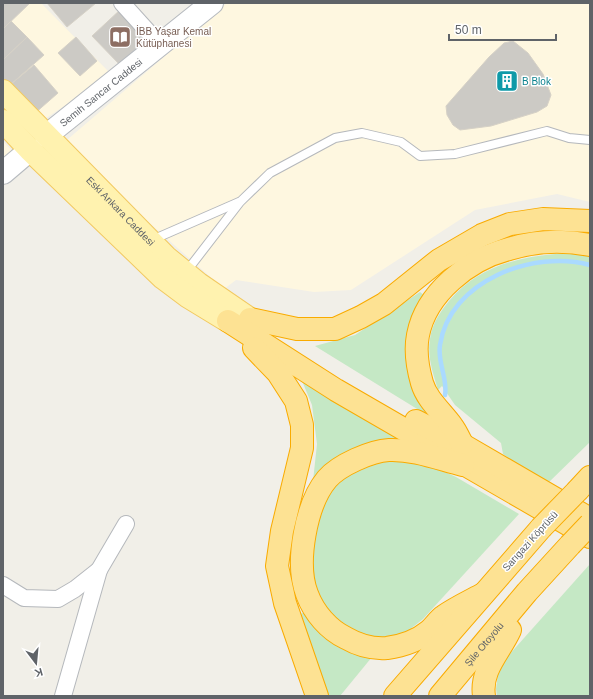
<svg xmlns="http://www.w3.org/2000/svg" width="593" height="699" viewBox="0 0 593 699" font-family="Helvetica,sans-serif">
	<rect width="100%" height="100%" fill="#f1efe8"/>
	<g fill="#fef7e0">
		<polygon points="3,3 41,3 112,75 40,122 3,79"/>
		<polygon points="227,3 590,3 590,202 557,194 475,210 351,290 314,292 236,280 224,289 61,145"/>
		<polygon points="3,141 16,155 3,166"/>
	</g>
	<g fill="#c5e8c5">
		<path d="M572 253 590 256V442L546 485 503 454 501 443 455 405 442 386 438 390C433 373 427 357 430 339 432 324 440 312 449 301 480 264 525 255 572 253Z"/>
		<polygon points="420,292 425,296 416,311 435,420 315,346 355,335"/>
		<path d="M300 376 408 442C398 442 386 440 376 442 350 446 333 464 313 481L317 444 312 405Z"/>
		<polygon points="386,459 426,463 456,477 519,514 423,619 399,638 368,639 335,620 321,602 314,584 311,558 316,528 322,508 330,491 341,479 354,470"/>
		<polygon points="590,564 590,696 497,696 496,689 499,666"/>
		<polygon points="305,612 372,657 340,696 328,696 298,615"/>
	</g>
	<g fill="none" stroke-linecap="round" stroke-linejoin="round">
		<path stroke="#aadaff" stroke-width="4.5" d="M445 395C448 379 437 362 440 345 449 281 534 249 590 265"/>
	</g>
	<g fill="#cccac5" stroke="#d6d1c6">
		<polygon points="3,3 30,3 3,29"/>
		<polygon points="47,3 96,3 67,27"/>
		<polygon points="121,9 148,38 120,65 92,36"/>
		<polygon points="11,21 27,37 3,60 3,29"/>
		<polygon points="27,37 44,55 10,85 3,78 3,60"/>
		<polygon points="76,37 97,61 80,76 58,53"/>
		<polygon points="513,41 528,53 543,74 551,95 547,106 537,112 491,126 460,130 453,125 447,115 446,106 489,57 504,43"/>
		<polygon points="34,65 58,93 34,114 10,85"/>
	</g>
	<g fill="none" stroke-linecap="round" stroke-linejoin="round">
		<g stroke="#b5b8bc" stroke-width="10">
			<g id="lane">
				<polyline points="152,240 239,202"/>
				<polyline points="186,272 240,202 270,173 335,138 362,133 401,142 420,156 455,154 547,131 569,138 590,140"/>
			</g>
		</g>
		<g stroke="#b5b8bc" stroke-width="18">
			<g id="street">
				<polyline points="122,3 160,45"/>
				<polyline points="3,585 24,598 58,599 75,589 99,570 126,524"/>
				<polyline points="63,696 99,570"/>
			</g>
		</g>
		<g stroke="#b6babf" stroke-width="24">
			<g id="secondary">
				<path id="s1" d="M46 136 212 3"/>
				<polyline points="3,173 30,150"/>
			</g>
		</g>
		<g stroke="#f2c960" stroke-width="24">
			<g id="primary">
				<path id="s2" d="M3 91 166 257 199 284 250 319"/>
				<polyline points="3,121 30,150 163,278 187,296 228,321"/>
			</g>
		</g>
		<g stroke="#f9ab00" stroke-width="24">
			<g id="highway">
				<polyline points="250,319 297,329 335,329 361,317 384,304 439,260 482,235 510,224 543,219 590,221"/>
				<polyline points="228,321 336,390 590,537"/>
				<polyline points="254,348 278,373 296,401 302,425 302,448 282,531 277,566 285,603 317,696"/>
				<polyline points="416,421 463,445 590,519"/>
				<path d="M462 444C459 438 456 431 452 426 442 412 427 400 422 383 418 369 415 350 418 335 426 293 469 259 509 249 535 241 563 240 590 245"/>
				<path d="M463 465C439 459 414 449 389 450 371 451 339 465 327 479 306 504 295 563 307 594 314 613 329 630 346 638 358 645 373 649 387 648 402 646 417 641 429 631 434 627 438 620 444 616 455 608 470 601 483 594"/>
				<polyline points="578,490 590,477"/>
				<polyline points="395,696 541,528"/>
				<path id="s3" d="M440 696 527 592 570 545"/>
				<path d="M484 696C480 670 500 652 510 630"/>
			</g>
		</g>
		<use href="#lane" stroke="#fff" stroke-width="8"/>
		<use href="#street" stroke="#fff" stroke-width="16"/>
		<use href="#secondary" stroke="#fff" stroke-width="22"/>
		<use href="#primary" stroke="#fff2af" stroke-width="22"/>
		<use href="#highway" stroke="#fde293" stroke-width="22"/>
		<g stroke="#f9ab00" stroke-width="24" stroke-linecap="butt">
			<g id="highway-bridge">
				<polyline points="541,528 578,490"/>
				<polyline points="570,545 590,524"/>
			</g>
		</g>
		<use href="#highway-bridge" stroke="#fde293" stroke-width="22"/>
	</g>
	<defs>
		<g id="library-square" transform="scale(1.15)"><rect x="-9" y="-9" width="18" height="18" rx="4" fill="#8d6e63" stroke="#fff"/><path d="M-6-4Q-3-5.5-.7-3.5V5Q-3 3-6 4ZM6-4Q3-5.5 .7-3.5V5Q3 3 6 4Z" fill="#fff"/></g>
		<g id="building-square" transform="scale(1.15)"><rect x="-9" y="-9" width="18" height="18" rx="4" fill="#0f9aa8" stroke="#fff"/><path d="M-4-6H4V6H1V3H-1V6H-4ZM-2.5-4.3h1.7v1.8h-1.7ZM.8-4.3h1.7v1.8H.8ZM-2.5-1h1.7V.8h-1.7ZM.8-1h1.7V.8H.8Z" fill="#fff"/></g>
	</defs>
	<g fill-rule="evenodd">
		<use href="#library-square" x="120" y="37"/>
		<use href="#building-square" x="507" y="81"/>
	</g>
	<g text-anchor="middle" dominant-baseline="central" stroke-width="3" stroke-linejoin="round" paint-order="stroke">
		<g font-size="10" fill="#785e54" stroke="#fff" text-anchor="start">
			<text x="136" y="31">İBB Yaşar Kemal<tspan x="136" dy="12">Kütüphanesi</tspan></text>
		</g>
		<g font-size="10" fill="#0d838f" stroke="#fff" text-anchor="start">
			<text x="522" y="81">B Blok</text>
		</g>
		<g font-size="10" fill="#5f6368" stroke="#fff">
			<text stroke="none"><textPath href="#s1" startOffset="70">Semih Sancar Caddesi</textPath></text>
			<text stroke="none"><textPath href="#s2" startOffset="168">Eski Ankara Caddesi</textPath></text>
			<text transform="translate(530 541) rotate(-48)">Sarıgazi Köprüsü</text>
			<text stroke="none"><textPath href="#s3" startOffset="68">Şile Otoyolu</textPath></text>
		</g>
	</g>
	<rect width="593" height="699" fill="none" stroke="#5f6368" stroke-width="8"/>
	<g transform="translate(36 663) rotate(164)" stroke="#ffffff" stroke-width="3" paint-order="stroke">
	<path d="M0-3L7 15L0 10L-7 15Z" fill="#5f6368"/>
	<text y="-6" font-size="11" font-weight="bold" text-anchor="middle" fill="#5f6368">K</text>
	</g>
	<path d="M449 34v6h107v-6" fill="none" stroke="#5f6368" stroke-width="2"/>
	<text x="455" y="34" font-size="12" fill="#5f6368" stroke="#ffffff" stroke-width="3" paint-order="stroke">50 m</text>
</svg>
